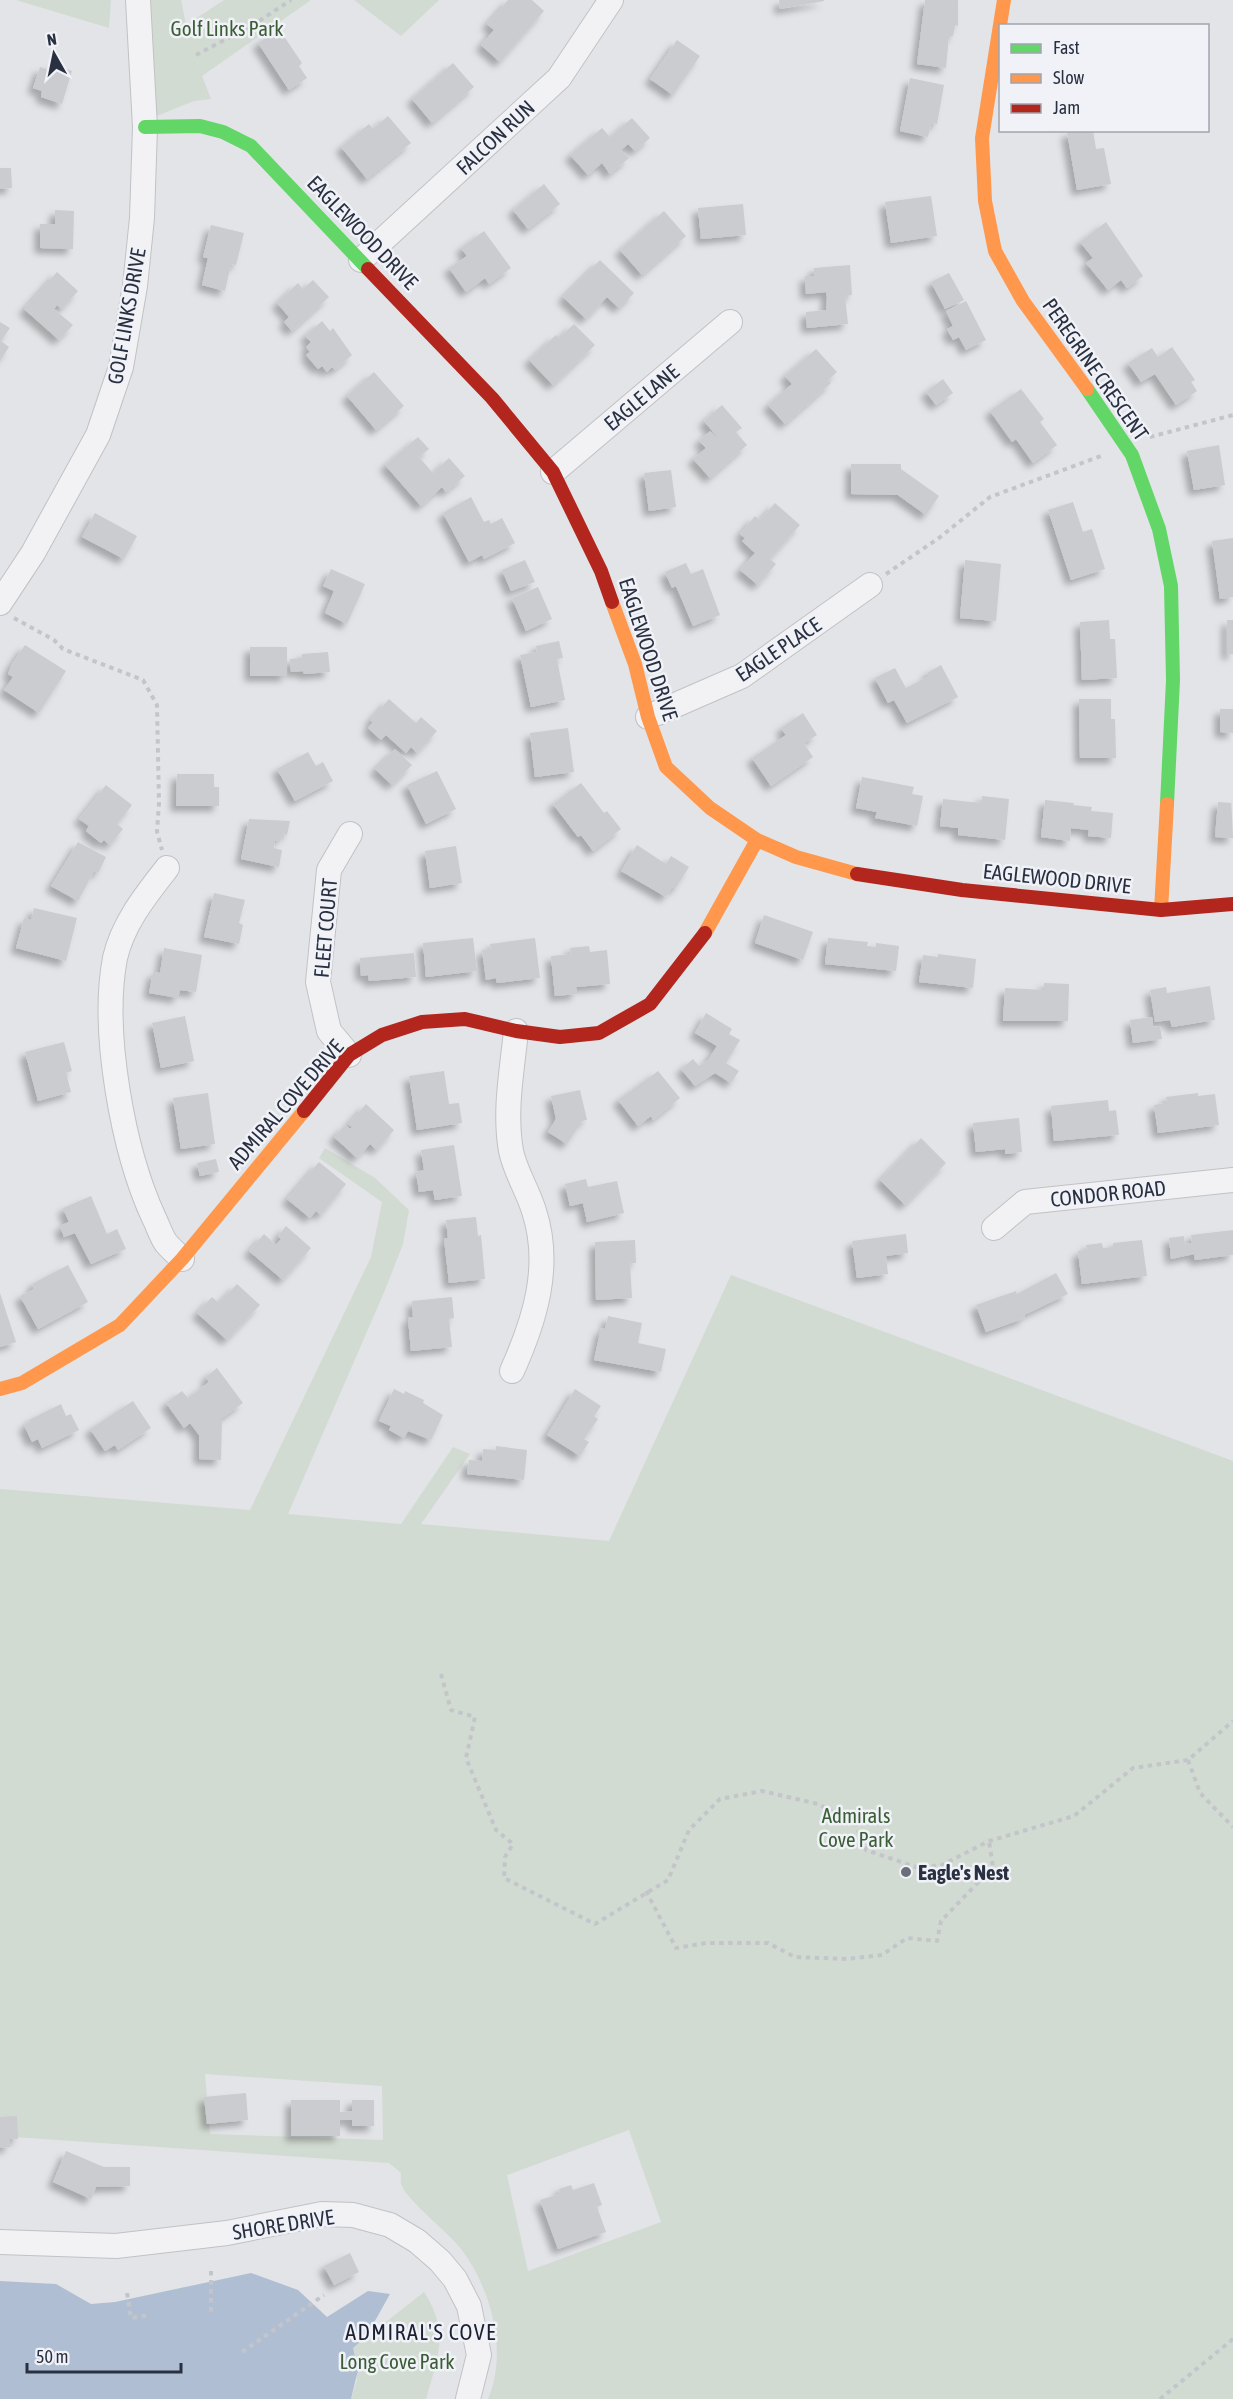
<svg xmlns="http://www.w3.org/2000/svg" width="1233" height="2399" viewBox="0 0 1233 2399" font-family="'Asap Condensed',sans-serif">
	<defs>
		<filter id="shadow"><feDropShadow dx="-5.5" dy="5.5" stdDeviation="3" flood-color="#0004"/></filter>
	</defs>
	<rect width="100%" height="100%" fill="#e2e4e7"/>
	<g fill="#d2dbd2" fill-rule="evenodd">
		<polygon points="16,0 111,0 109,28"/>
		<polygon points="143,0 181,0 186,25 224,0 311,0 202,76 211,99 194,101 149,119"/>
		<polygon points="354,0 439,0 401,36"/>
		<path d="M325 1148 375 1178 409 1210 403 1244 385 1290 288 1514 401 1524 453 1447 470 1454 421 1524 609 1541 731 1275 1233 1461V2399H488C508 2352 492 2291 462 2250 451 2235 407 2200 402 2186 400 2183 401 2176 401 2173L389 2163 0 2136V1489L250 1510 371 1257 382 1202 319 1158ZM205 2074 382 2086 383 2140 210 2134ZM629 2130 661 2222 528 2271 507 2175Z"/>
		<path d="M424 2292C450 2332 438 2357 426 2399H351L357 2380 353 2348Z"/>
	</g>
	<polygon fill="#b0bed3" points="251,2273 298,2290 327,2317 368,2291 390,2294 366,2337 353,2348 358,2370 351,2399 0,2399 0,2281 56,2284 91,2304 115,2302"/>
	<g fill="#cacccf" filter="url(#shadow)">
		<polygon points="508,0 532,0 544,11 500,62 481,45 494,30 487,24"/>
		<polygon points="779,0 824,0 824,1 780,9"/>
		<polygon points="925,0 958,0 958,26 955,25 953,36 949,36 946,68 917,64"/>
		<polygon points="279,29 302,63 299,66 307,78 289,90 258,43"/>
		<polygon points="677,40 700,56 673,95 650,79"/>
		<polygon points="453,63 474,87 432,123 412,99"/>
		<polygon points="51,64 72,71 62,104 41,97 42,91 33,88 40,67 49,70"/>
		<polygon points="910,78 944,85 937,124 931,123 928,137 900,131"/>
		<polygon points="388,116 411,143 367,179 341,147 369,124 373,129"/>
		<polygon points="632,118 650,138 635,151 628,144 621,150 629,158 610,174 602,163 588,175 570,155 602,128 610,137"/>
		<polygon points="1093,130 1096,149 1104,148 1111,184 1077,190 1067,132"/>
		<polygon points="0,168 11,168 12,188 0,189"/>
		<polygon points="544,184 560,204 528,229 513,210"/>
		<polygon points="931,196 937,236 891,243 885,202"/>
		<polygon points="743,204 746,235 701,239 698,208"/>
		<polygon points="55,210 74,211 73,249 40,248 40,224 55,224"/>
		<polygon points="664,211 686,236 642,275 620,250"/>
		<polygon points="1106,222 1143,276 1127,288 1121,280 1108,290 1086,263 1093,258 1080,242"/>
		<polygon points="211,225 244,233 236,265 231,264 225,291 202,285 208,258 203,257"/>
		<polygon points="484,231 511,268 489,284 485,278 466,292 449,268 467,256 461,248"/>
		<polygon points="600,260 634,293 619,308 607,297 586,319 563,297"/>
		<polygon points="850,265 852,295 845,296 848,324 807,328 806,312 826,310 827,298 826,292 806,294 805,276 814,276 814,268"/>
		<polygon points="57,272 78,291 62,309 57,305 54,309 73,325 59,340 24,309"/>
		<polygon points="949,273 964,300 945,309 931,282"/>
		<polygon points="313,280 329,297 292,331 284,322 289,317 277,303 298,283 303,289"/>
		<polygon points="966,301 986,340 966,350 959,337 953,340 947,329 953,326 946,311"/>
		<polygon points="322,321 330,331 333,328 352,355 335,370 332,367 327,372 322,366 318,369 306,355 310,352 306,347 311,342 305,336"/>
		<polygon points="0,322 10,328 1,341 9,347 0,361"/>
		<polygon points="574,324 595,345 553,385 529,360 556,335 559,338"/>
		<polygon points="1172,347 1195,380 1191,382 1197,391 1176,405 1155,374 1141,382 1128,363 1152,348 1158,357"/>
		<polygon points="816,349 837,372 828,380 831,383 785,424 768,405 792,384 785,376"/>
		<polygon points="374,372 404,406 376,430 347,396"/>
		<polygon points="943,379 953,393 936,405 926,392"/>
		<polygon points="1021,389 1044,419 1040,422 1057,445 1033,463 1016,439 1012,442 990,411"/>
		<polygon points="722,405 742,428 736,432 747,445 710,478 693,459 706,448 699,441 710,431 718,438 704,421"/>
		<polygon points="418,437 429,449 419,457 433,473 449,458 465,476 446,492 442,487 421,506 385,465"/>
		<polygon points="1219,445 1225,485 1194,490 1187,451"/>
		<polygon points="851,464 901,464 901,469 939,496 926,515 898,495 851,494"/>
		<polygon points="671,470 676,507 649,511 644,473"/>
		<polygon points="471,497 484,522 489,520 491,524 502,518 515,543 484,559 482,555 469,562 443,513"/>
		<polygon points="1073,502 1083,532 1092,529 1105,569 1071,580 1048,510"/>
		<polygon points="775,503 800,525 770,559 776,564 758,585 740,570 755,553 742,541 745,538 740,534 755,516 760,520"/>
		<polygon points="95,513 137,536 124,559 82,537"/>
		<polygon points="1233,538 1233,597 1220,599 1212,541"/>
		<polygon points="525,560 535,582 511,591 502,570"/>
		<polygon points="965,560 1001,564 996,621 960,618"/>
		<polygon points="686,563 691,574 703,569 720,615 693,626 676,586 672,588 665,572"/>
		<polygon points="331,569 365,584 347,624 325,613 334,591 323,586"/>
		<polygon points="538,587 552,619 526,631 512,598"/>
		<polygon points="1109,620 1110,639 1115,639 1117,678 1082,680 1080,622"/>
		<rect x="1227" y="620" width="6" height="34"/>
		<polygon points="559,641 563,658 557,659 565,700 531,707 520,655 537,652 536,646"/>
		<polygon points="25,645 66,671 39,713 4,690 13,677 8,674 12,664"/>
		<rect x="250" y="647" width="37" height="29"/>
		<polygon points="328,652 330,672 304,674 303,671 291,672 290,659 302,658 302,654"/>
		<polygon points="941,665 958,697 907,723 894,700 888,703 875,678 895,668 906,688 929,676 927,673"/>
		<polygon points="389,699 416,723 421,717 437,731 417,753 411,747 406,753 386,735 381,740 368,728 373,722 370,720"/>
		<polygon points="1079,699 1111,699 1111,719 1115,719 1116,758 1080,758"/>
		<polygon points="1220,709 1233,709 1233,733 1220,732"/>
		<polygon points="803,713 817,735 804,743 813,757 771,786 752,758 786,735 781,728"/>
		<polygon points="568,728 574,772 535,777 530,733"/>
		<polygon points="395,749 412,765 392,785 375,769"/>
		<polygon points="308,752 316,766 323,762 333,781 295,801 277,769"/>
		<polygon points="437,771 456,809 426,824 407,785"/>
		<polygon points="177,774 214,774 214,787 219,787 219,806 176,806"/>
		<polygon points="862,777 914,787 912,794 923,796 917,826 875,818 877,812 856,808"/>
		<polygon points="581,783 604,813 607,811 621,829 593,851 581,835 578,837 553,804"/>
		<polygon points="106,785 132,805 117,824 123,829 110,845 104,840 101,843 86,831 89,826 79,819"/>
		<polygon points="982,796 1009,799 1005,840 958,835 958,828 940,826 943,799 981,803"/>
		<polygon points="1231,797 1233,838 1215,837 1218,802 1231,803"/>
		<polygon points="1045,800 1074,803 1073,805 1092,807 1091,811 1113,813 1111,838 1088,836 1089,830 1071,828 1070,841 1041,837"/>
		<polygon points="249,819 290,821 287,835 282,834 280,841 275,840 274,848 282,850 279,867 241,859"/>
		<polygon points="78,842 106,857 98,873 94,871 78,901 51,886"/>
		<polygon points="637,845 666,864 671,856 689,867 675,889 672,887 666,897 621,871"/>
		<polygon points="456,846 462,883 430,888 425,851"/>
		<polygon points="214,893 245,900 239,923 243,925 239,944 204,937"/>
		<polygon points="34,908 77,918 66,961 16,948 24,918 31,920"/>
		<polygon points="764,915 813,932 803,960 755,943"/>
		<polygon points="473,938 477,971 426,977 423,943"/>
		<polygon points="535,938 540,978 497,983 496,978 486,980 482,950 491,949 490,944"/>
		<polygon points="828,938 868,942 867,946 876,947 876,943 899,946 896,971 825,964"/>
		<polygon points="589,946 590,952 607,950 610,984 576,987 577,994 555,996 551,956 571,954 570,948"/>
		<polygon points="164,948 202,955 196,992 180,990 178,998 149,993 153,972 160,973"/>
		<polygon points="414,953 416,977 369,981 368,975 361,976 360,958"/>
		<polygon points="938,954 976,959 973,988 919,982 923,955 938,957"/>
		<polygon points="1044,983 1069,984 1068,1021 1003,1021 1005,988 1044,990"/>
		<polygon points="1210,986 1215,1020 1172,1027 1170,1020 1155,1022 1150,990 1166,987 1167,993"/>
		<polygon points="706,1013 732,1029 729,1034 740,1040 726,1063 739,1071 731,1083 715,1073 695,1086 681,1069 693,1059 699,1066 708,1060 717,1046 695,1033"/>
		<polygon points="185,1016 194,1061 161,1068 152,1023"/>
		<polygon points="1152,1017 1153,1027 1160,1026 1162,1039 1133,1043 1130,1020"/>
		<polygon points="64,1042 72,1071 66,1073 71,1092 38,1101 25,1052"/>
		<polygon points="444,1071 449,1104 459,1103 462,1123 417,1130 409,1076"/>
		<polygon points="658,1071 680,1098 653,1120 651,1116 638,1126 618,1100"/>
		<polygon points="580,1090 587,1120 582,1121 567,1144 548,1132 556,1119 551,1096"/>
		<polygon points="208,1093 215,1144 181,1149 173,1098"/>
		<polygon points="1198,1093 1198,1096 1215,1094 1219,1125 1158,1133 1154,1105 1167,1103 1166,1097"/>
		<polygon points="1108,1100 1109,1111 1116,1110 1119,1135 1054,1141 1051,1106"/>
		<polygon points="366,1104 394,1130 377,1150 370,1144 357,1158 334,1137 345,1125 350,1129 352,1127 348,1124"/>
		<polygon points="1019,1118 1022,1152 1005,1154 1005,1149 976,1152 973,1123"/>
		<polygon points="921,1138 946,1163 905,1205 880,1180"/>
		<polygon points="454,1145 462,1196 435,1200 433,1190 419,1192 416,1172 424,1170 421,1150"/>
		<polygon points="216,1159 219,1172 200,1176 197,1163"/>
		<polygon points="319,1162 346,1184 321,1215 316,1211 310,1218 287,1199"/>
		<polygon points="586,1179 588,1187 617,1181 624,1213 587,1222 583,1203 570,1206 565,1184"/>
		<polygon points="91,1196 107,1234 117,1229 126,1249 91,1264 75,1233 64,1237 60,1226 69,1222 63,1208"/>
		<polygon points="476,1217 478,1236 481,1235 485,1279 449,1283 444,1239 448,1238 446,1220"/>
		<polygon points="286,1226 311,1248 283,1280 249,1251 264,1234 276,1245 281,1239 278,1236"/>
		<polygon points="1233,1230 1233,1255 1195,1260 1194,1254 1171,1259 1169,1238 1184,1236 1185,1244 1192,1243 1191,1235"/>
		<polygon points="906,1234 908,1253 886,1256 888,1274 857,1278 852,1241"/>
		<polygon points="635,1240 636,1263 630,1263 632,1298 596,1300 595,1242"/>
		<polygon points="1142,1240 1147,1276 1082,1284 1078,1251 1087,1250 1086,1245 1102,1243 1103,1248 1113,1247 1113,1243"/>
		<polygon points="68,1265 88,1302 38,1329 20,1296 34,1289 32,1284"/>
		<polygon points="1056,1273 1068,1294 1024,1315 1025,1318 986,1332 976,1305 1016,1291 1017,1294"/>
		<polygon points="237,1284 260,1305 227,1340 197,1313 212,1297 219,1303"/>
		<polygon points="0,1293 16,1342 0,1347"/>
		<polygon points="452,1297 454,1318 449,1319 452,1347 411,1351 408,1318 413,1317 412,1301"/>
		<polygon points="608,1316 642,1323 638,1343 666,1349 661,1372 594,1360 601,1328 605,1329"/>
		<polygon points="217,1368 243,1403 222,1418 221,1460 199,1459 199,1435 190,1423 184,1428 166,1403 182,1391 188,1398 209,1382 206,1377"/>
		<polygon points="394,1389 404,1394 405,1391 424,1400 423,1403 443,1415 431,1440 408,1431 404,1438 389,1430 391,1426 379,1421"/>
		<polygon points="575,1389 601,1406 594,1416 598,1419 584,1439 589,1442 580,1456 547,1435"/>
		<polygon points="133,1401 151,1428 118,1450 115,1445 105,1451 90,1429"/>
		<polygon points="61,1404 66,1416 71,1414 79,1430 42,1448 38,1439 32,1442 24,1425 30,1422 29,1420"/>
		<polygon points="496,1446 527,1450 524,1480 467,1474 469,1460 482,1461 483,1449 496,1450"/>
		<polygon points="246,2093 248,2120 207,2124 204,2097"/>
		<polygon points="291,2100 340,2100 340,2112 352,2111 352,2100 374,2100 374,2126 352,2126 352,2120 340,2120 340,2136 291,2136"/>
		<polygon points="17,2116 18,2139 9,2139 10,2147 0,2148 0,2117"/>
		<polygon points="66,2151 104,2167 130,2167 130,2186 96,2187 91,2199 53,2182"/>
		<polygon points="594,2183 602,2205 597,2207 606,2232 558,2249 540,2200 560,2194 559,2189 571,2185 573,2190"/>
		<polygon points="350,2253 359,2272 334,2285 324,2266"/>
	</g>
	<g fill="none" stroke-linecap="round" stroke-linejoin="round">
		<g stroke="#c0c2c5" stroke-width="26">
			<g id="street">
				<polyline points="361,260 559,78 611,0"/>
				<polyline points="553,472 730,322"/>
				<polyline points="0,603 33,553 98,435 121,367 135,286 142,218 145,127 138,0"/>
				<polyline points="648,717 742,676 870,585"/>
				<path d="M167 868C146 895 123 923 115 958 101 1032 123 1151 154 1218 158 1226 161 1236 166 1243 171 1249 177 1254 182 1259"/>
				<polyline points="349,1055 329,1031 318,982 329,870 350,834"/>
				<polyline points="994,1228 1025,1202 1233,1180"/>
				<path d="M512 1371C535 1320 552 1266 534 1211 528 1191 515 1171 511 1151 504 1111 512 1071 516 1031"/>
				<polyline points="0,2242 116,2246 227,2233 322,2214 353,2215 390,2225 417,2241 440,2261 455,2279 469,2306 479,2355 468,2399"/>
			</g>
		</g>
		<g stroke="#c4c5cb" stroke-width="4" stroke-dasharray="4.5 4.5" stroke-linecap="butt">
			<polyline points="196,55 253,25 291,0"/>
			<polyline points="1150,437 1233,415"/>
			<polyline points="886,574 939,538 990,497 1101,456"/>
			<polyline points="14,618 54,640 63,649 143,680 157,705 159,803 157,832 162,850"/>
			<polyline points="441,1674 451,1710 475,1717 466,1758 496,1830 513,1844 505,1857 504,1878 595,1924 668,1880 689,1830 720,1799 762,1791 818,1804 856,1825 866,1850 919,1868 942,1865 989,1841 1074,1816 1133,1768 1188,1760 1233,1721"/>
			<polyline points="1188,1760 1200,1793 1233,1827"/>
			<polyline points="646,1891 676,1948 706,1943 768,1943 795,1957 847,1959 882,1955 907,1938 937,1941 941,1921 993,1867 989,1841"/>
			<polyline points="211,2271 211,2314"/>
			<polyline points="127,2293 131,2318 150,2315"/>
			<polyline points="242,2352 324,2295"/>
			<polyline points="1160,2399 1233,2339"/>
		</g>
		<use href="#street" stroke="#f2f2f4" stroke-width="24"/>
		<g stroke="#63d668" stroke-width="14">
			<polyline points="145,127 200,126 223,132 251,146 368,269"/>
			<polyline points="1087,389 1132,455 1159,529 1171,586 1173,680 1167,804"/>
		</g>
		<g stroke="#ff974d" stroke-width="14">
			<polyline points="1004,0 982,138 985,201 995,251 1023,301 1087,389"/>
			<polyline points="612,602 635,664 648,717 666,767 710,808 757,840 796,857 857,874"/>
			<polyline points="1161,910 1167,804"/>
			<polyline points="705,933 757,840"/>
			<polyline points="0,1389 22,1383 120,1325 182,1259 304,1111"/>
		</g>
		<g stroke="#b3261e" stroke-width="14">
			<polyline points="368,269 492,398 553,472 601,571 612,602"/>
			<polyline points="857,874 962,890 1161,910 1233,904"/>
			<polyline points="304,1111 349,1055 382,1035 422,1022 465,1019 516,1031 560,1037 599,1033 650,1004 705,933"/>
		</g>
	</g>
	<circle fill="#6a6f7b" stroke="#f0f2f7" stroke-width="2" cx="906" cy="1872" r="6"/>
	<g text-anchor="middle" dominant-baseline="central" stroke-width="5" stroke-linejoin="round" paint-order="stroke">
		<g font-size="21" fill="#3a5d36" stroke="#f0f2f7">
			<text x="227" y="28">Golf Links Park</text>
			<text x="856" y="1815">Admirals<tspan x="856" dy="24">Cove Park</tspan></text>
			<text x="397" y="2361">Long Cove Park</text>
		</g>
		<g font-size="21" fill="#293041" stroke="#f0f2f7">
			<text transform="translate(495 137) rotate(-43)">FALCON RUN</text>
			<text transform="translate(363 232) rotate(46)">EAGLEWOOD DRIVE</text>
			<text transform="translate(126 316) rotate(-80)">GOLF LINKS DRIVE</text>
			<text transform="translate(1096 369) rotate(55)">PEREGRINE CRESCENT</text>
			<text transform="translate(641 397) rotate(-40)">EAGLE LANE</text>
			<text transform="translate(649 649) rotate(72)">EAGLEWOOD DRIVE</text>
			<text transform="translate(778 649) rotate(-34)">EAGLE PLACE</text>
			<text transform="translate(1057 878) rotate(6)">EAGLEWOOD DRIVE</text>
			<text transform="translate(325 928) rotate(-85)">FLEET COURT</text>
			<text transform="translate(285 1104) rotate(-49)">ADMIRAL COVE DRIVE</text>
			<text transform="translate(1108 1193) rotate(-6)">CONDOR ROAD</text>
			<text transform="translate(283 2224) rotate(-9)">SHORE DRIVE</text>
		</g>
		<g font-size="21" font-weight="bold" fill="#293041" stroke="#f0f2f7" text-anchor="start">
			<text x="918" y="1872">Eagle's Nest</text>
		</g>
		<g font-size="22" letter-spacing="1.5" fill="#1b2132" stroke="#f0f2f7">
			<text x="421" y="2332">ADMIRAL'S COVE</text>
		</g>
	</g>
	<rect x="999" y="24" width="210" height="108" fill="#f0f2f7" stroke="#a0a4ae" stroke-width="1.5"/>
	<rect x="1011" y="44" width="30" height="9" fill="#63d668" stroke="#a0a4ae" stroke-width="1.5"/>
	<text x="1053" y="54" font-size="18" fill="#293041">Fast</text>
	<rect x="1011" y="74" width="30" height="9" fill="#ff974d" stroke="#a0a4ae" stroke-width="1.5"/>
	<text x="1053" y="84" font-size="18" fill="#293041">Slow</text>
	<rect x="1011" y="104" width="30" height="9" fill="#b3261e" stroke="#a0a4ae" stroke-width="1.5"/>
	<text x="1053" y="114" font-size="18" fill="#293041">Jam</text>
	<g transform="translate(54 54) rotate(351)" stroke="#f0f2f7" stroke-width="4.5" paint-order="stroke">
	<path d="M0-4.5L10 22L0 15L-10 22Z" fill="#293041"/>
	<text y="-9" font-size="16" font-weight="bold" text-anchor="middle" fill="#293041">N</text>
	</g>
	<path d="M27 2363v9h154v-9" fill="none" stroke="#293041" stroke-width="3"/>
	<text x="36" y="2363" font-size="18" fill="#293041" stroke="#f0f2f7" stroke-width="4.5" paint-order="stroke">50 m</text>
</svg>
